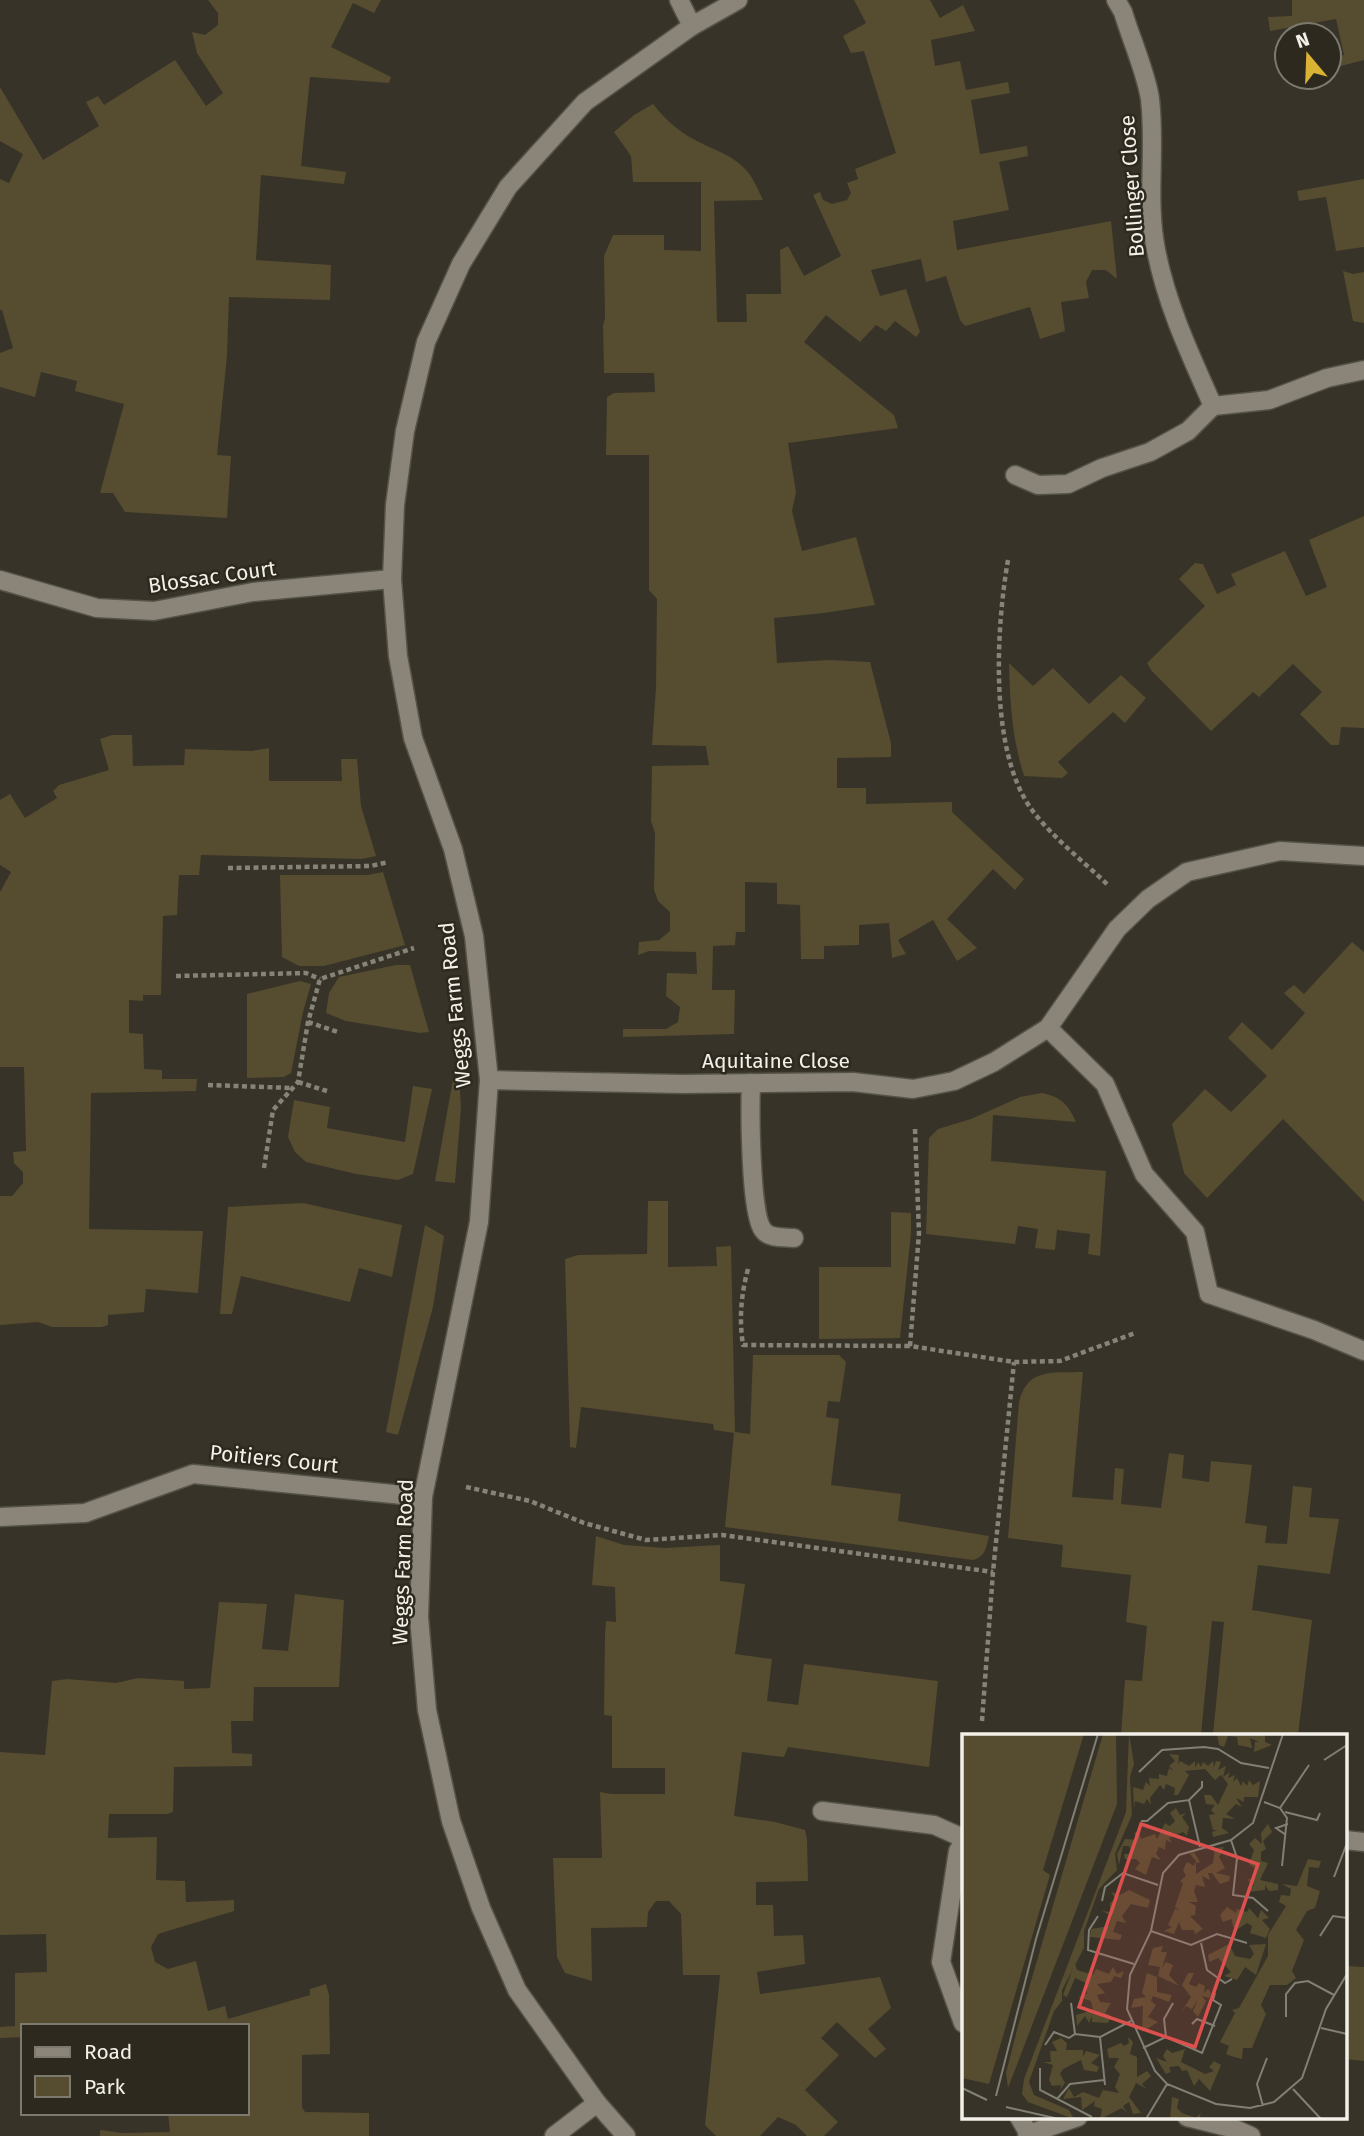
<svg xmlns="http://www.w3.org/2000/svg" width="1364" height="2136" viewBox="0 0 1364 2136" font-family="'Fira Sans',sans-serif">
	<rect width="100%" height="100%" fill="#373328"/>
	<g fill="#564c2f">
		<polygon points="208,0 381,0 374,13 353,3 331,47 391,77 389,83 310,77 301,166 346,172 344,184 261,175 256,260 331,265 330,300 229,297 227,356 217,455 231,456 227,518 125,512 113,493 100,493 124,404 75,391 77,381 41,372 35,397 0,387 0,353 13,348 2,310 0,310 0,179 9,183 23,154 0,141 0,87 43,160 99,126 86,102 98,96 104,105 175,60 206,106 223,93 197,53 192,32 205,35 218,25 218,13"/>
		<path d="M854 0H930L940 18 963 5 975 31 931 40 935 66 960 61 966 90 1008 82 1010 93 971 100 980 154 1027 146 1028 156 999 162 1009 210 953 221 957 250 1111 221 1117 279 1106 270H1092L1086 282 1089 298 1061 302 1065 331 1040 339 1030 307 965 326 960 320 946 276 926 282 921 259 871 270 880 296 906 289 920 332 916 337 895 321 886 331 876 325 860 342 826 315 804 342 894 415 898 428 788 443 796 492 792 511 802 551 856 537 875 605 824 613 774 618 777 663 829 660 870 662 891 743V757L837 758V788H866V804L952 802V812L1024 879 1015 890 993 869 947 919 977 948 957 961 933 920 898 940 906 954 892 958 889 923 859 925V945L824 946V959H801L800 905 777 904V883L745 882V932H736L735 945 713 946 712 990H735L734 1034 623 1037V1029H666L678 1022 680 1007 666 996 667 973 697 974 696 952 649 951 638 955 639 942 659 940 670 931V912L658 901 654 890 655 833 651 821 652 766 709 765 706 746 652 745 656 688 657 599 649 590V455H606L607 397 614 393 655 392 654 373H604L603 326 605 318 604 256 613 235H664V250L701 251V182H633L631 156 614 132 634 115 653 104C667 122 683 135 705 145 718 151 732 156 743 167 753 176 757 188 763 200L714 201 717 322H747L746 294H781L780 250 788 246 804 276 841 256 813 195 820 192 823 200 832 204 847 200 851 193 847 183 858 179 855 169 896 153 864 51 851 53 843 36 866 23Z"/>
		<polygon points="1292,0 1364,0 1364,60 1329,69 1329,60 1344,55 1336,19 1270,31 1268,17 1292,16"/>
		<polygon points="1364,179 1364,247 1336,251 1326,197 1299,201 1297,191"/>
		<polygon points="1343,271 1353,274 1364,272 1364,323 1353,321"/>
		<polygon points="1364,516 1364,728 1341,727 1339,745 1331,745 1300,714 1322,692 1293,664 1259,697 1253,692 1211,731 1151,670 1147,663 1205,606 1179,579 1195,563 1203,564 1217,594 1236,585 1231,574 1285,551 1306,596 1327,587 1309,540"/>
		<path d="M1009 663 1033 686 1053 668 1089 704 1121 675 1146 698 1125 723 1113 712 1058 762 1068 773 1062 778 1024 776C1012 738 1010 703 1009 663Z"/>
		<polygon points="112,735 132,735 133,766 184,765 185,749 251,751 269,748 269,781 342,781 341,759 357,759 361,806 376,856 362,859 201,855 199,875 179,875 177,915 163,916 161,995 143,995 143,1001 129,1000 129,1033 143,1034 144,1069 162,1070 162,1079 197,1079 196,1091 91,1093 89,1229 203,1231 198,1293 146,1289 144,1312 108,1315 108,1325 102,1327 52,1327 38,1322 0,1325 0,1196 12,1196 23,1183 23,1172 14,1163 13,1152 26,1151 24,1067 0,1067 0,892 11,872 0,865 0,800 10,794 25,818 57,798 53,791 59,785 109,770 100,739"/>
		<polygon points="383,872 405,945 324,966 299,966 282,957 280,875 368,875"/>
		<polygon points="1352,942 1364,952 1364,1202 1283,1119 1207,1198 1184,1173 1172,1124 1205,1089 1231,1112 1267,1076 1228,1038 1242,1022 1272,1050 1305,1013 1284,993 1294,985 1304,994"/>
		<polygon points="396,965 410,965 429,1032 420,1033 346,1021 326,1013 329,993 339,977"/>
		<polygon points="300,981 311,984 303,1012 291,1073 284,1077 247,1078 247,994"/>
		<polygon points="453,1079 459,1079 461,1107 455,1183 435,1181"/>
		<polygon points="413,1086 432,1089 413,1174 398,1180 356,1174 306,1162 295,1152 288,1137 294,1100 330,1107 327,1128 405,1142"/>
		<path d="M1042 1093C1061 1097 1068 1104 1076 1122L993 1115 991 1161 1106 1171 1100 1256 1088 1254 1090 1234 1057 1230 1055 1250 1035 1248 1038 1229 1018 1226 1015 1244 926 1234 929 1138 938 1129 971 1119 1020 1097Z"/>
		<path d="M648 1201H668V1267L717 1266 716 1247 731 1246 735 1432 750 1434 753 1355H839L846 1362 840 1402 828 1401 826 1417 839 1419 831 1485 901 1494 898 1521 989 1536C986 1548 986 1556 973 1560L725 1527 734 1433 714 1430 713 1424 581 1407 576 1448 570 1447 565 1259 578 1255 647 1254Z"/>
		<polygon points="303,1203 402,1225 392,1277 359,1268 350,1302 241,1276 232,1314 220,1314 228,1207"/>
		<polygon points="891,1212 911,1213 911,1233 900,1338 819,1339 819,1267 891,1267"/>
		<polygon points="425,1225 444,1236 433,1307 398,1435 386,1432"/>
		<path d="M1083 1372 1072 1497 1113 1500 1115 1468 1124 1469 1121 1504 1161 1508 1169 1453 1184 1455 1182 1478 1209 1482 1211 1461 1252 1465 1245 1523 1267 1526 1265 1543 1287 1544 1293 1486 1312 1488 1309 1517 1339 1519 1330 1574 1258 1565 1252 1610 1312 1620 1298 1735H1213L1224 1622 1212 1621 1201 1735H1121L1125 1680 1142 1681 1147 1626 1126 1622 1131 1575 1061 1567 1063 1545 1008 1538 1019 1402C1027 1367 1054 1373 1083 1372Z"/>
		<polygon points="596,1536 624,1545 665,1548 720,1545 720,1581 745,1584 735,1654 772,1659 767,1701 798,1705 804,1664 938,1681 929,1767 788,1747 784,1757 742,1752 734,1816 775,1822 805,1830 807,1839 808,1881 756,1882 756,1905 773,1905 774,1936 803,1935 805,1964 757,1972 760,1994 880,1977 891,2008 868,2029 886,2049 875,2058 837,2022 821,2038 839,2055 805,2090 838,2122 824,2136 807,2136 796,2125 778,2117 760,2136 716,2136 705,2125 720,1975 683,1975 681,1914 669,1901 656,1901 648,1912 647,1927 591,1928 592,1981 565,1973 557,1957 553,1858 602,1858 600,1792 611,1794 665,1794 665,1768 612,1768 612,1716 604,1715 605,1635 606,1621 616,1622 615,1587 592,1585"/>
		<polygon points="295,1594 344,1600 339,1687 254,1687 253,1721 231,1721 232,1753 252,1754 252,1766 174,1767 173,1812 167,1814 109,1814 108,1838 157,1837 156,1880 185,1881 186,1902 234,1900 234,1911 158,1934 151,1947 155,1962 168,1969 196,1961 208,2011 225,2006 228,2019 310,1995 310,1989 326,1984 329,1995 330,2054 302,2055 302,2107 305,2112 369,2113 369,2136 100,2136 100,2130 122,2133 170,2132 168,2113 247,2113 247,2026 23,2026 23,2037 0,2038 0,2027 15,2026 15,1973 47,1972 46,1934 0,1935 0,1752 45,1755 52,1681 67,1679 116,1683 138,1678 184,1681 184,1689 210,1688 219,1602 267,1604 262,1649 288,1651"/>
		<polygon points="1345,1966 1364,1967 1364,2061 1345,2059"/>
	</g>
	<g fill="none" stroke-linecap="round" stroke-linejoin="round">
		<g stroke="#555248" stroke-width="21">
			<g id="lane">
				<path d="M751 1083C750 1108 750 1214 763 1230 769 1239 784 1237 794 1238"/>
				<polyline points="1209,1294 1314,1330 1364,1351"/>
				<polyline points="822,1811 934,1825 963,1838"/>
				<polyline points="1345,1840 1364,1842"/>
			</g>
		</g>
		<g stroke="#555248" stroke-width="21">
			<g id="street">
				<polyline points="679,0 692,26"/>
				<path d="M1116 0 1123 12C1131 39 1146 72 1150 99 1156 149 1146 200 1156 250 1167 306 1190 354 1213 406L1269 400 1327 378 1364 370"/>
				<polyline points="1015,475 1038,485 1068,484 1102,468 1150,452 1188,431 1213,406"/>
				<polyline points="0,580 97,608 154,611 253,592 392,579"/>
				<polyline points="1048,1028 1105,1084 1144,1174 1195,1232 1209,1294"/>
				<polyline points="489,1080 683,1084 853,1082 913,1089 954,1081 994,1062 1048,1028 1117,929 1148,899 1187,872 1280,851 1364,856"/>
				<polyline points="0,1517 85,1513 193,1474 423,1497"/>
				<polyline points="963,1843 958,1851 941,1962 963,2023"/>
				<polyline points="1019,2117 1029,2134 1027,2136"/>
				<polyline points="1187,2117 1235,2129 1251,2136"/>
				<polyline points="1029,2134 1078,2117"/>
				<polyline points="554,2136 597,2103"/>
				<polyline points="626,2136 597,2103 517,1990 481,1908 451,1821 427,1710 419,1617 423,1497 479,1222 489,1080 474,936 453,849 413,738 398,656 392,579 395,505 405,431 426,342 461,264 508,187 585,102 692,26 738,0"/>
			</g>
		</g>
		<g stroke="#868379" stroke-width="4.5" stroke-dasharray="5 3.5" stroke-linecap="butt">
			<path d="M1008 560C996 629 989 752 1032 810 1053 838 1083 861 1108 885"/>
			<polyline points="228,868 371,866 388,862"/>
			<polyline points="176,976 306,973 320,979"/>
			<polyline points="308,1022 338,1032"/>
			<polyline points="298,1082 327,1091"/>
			<polyline points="208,1085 292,1088"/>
			<polyline points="915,1129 919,1233 910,1346 1014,1362 1060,1361 1135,1333"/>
			<polyline points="264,1168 273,1110 298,1082 308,1022 320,979 414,948"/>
			<path d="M748 1269C741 1295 739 1319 743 1345L910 1346"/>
			<polyline points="466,1487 530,1501 584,1523 646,1540 722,1535 993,1572"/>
			<polyline points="982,1721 993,1572 1014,1362"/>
		</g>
		<use href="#lane" stroke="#8a8578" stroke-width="18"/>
		<use href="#street" stroke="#8a8578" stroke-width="18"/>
	</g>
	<g text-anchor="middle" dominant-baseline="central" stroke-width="5" stroke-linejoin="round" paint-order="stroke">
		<g font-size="21" fill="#f2f0e8" stroke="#2d291e">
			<text transform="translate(1132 186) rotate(-94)">Bollinger Close</text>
			<text transform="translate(212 577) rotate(-8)">Blossac Court</text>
			<text transform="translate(455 1005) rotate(-96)">Weggs Farm Road</text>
			<text x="776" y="1061">Aquitaine Close</text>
			<text transform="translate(274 1459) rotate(6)">Poitiers Court</text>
			<text transform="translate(403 1562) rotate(-88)">Weggs Farm Road</text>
		</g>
	</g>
	<g transform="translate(962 1734)">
		<rect width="385" height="385" fill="#373328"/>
		<path d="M0 0H122L81 136 88 141 27 350 0 344ZM141 0H154L155 70 46 354 44 339 56 292ZM167 0 172 30 168 43 170 81 153 120 155 136 137 155 122 197V214L100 256V267L92 277 67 348 72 361 107 376 112 385 66 368 60 360 62 345 164 78ZM255 0H303V8L310 11 292 18 293 8H297L288 4 290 14 276 11 275 3 266 2 262 13 257 11ZM207 20 217 21 216 31 218 27 227 32 233 27V34L236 28 239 33 241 28 246 32 251 27 252 33 254 27 259 28 256 36 264 32 261 43 268 38 266 44 273 41 271 48 275 44 279 52 281 47 285 52 287 46 291 51 298 47 296 63H282V68L274 64 280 73 274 70 264 80 273 85 261 84 260 94 267 99 251 103 250 98 255 96H251L247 81 253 80 249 76 253 71 244 70 242 61H249L256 71 266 50 259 41 253 46 243 35 223 37 227 41 216 61H212L213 54 204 50 202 56 198 51 188 64 189 71 185 65 182 70 173 67 172 75 171 53 181 56 184 48 188 52 187 44 197 45V40L205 42 207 34 212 37 207 32 213 27ZM214 74 218 81 224 79 220 83 227 93 225 102 221 98 207 104 210 109 204 106 203 116 197 113 194 120 199 126 190 123 184 141 173 135 178 129 174 125H163L162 120H170L167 112H161L157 131 155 120 163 105 175 106 172 99 177 97 179 105 193 100 195 105 203 89 208 92 213 87 208 79ZM306 90 310 98 301 107 304 115 299 118V127L306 129 298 146 316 150V156L307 157 303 151V156L286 158V153L292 152 285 145 292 146 296 136 287 130 292 116 287 110 293 104 300 110 299 99ZM262 113 257 123 263 134 254 139 268 142 267 147 258 150 250 139H246L248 146 240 142 243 153 234 151 232 157 236 168H227L234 172 233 181 228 182 241 195 233 200 232 196H220L217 188 212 200 202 197 210 193 206 191 213 175 217 176 213 173 221 149 218 147 224 142 221 136 225 128 232 132 234 127 228 120 232 118 238 128 234 129V140L251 129 253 114ZM346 125 359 127 357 134 347 133 345 152 358 157 353 174 345 177 334 196 342 206 330 237 334 244 325 251H308L299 271 304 280 290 314H281L280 325 269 322 264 320 267 312 258 308 273 279 270 276 277 274 306 222V201L324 172 317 168 319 161 328 162 329 155 320 150 335 152ZM167 156 188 166 186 174 169 170 160 182 164 189 155 187 151 198 160 201 158 206 128 203 129 195 147 192 150 182 140 177 148 178V169L154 165 149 158 158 161ZM265 173 274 179 275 175 285 178 287 174 296 184 299 176 307 184 300 186 308 195 304 204 288 199 290 192 285 189 276 195 271 193 270 185 261 188 258 181ZM267 210 273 222 288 225 292 220 287 211 304 210 294 241 283 233 275 246 262 242 269 238 256 224 247 228 246 221ZM201 212 199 218H205L200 234 204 228 211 231 207 241 217 252 196 242 198 233 186 231 191 214ZM113 229 115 236 131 241 134 235 147 240 151 233 155 240 162 237 159 244 152 242 149 248 135 250 143 259 135 261 138 268 149 269 143 279 149 282 146 289 130 288V282L127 289 123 282 115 292 114 281 131 276 129 267 116 263 125 260 124 249 113 244 105 263 101 261ZM185 239 195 243V258L210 261 207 268 191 262 189 267 194 271 186 283 196 288 180 298 181 272 169 274 172 265 184 263 180 259ZM226 239H232L227 250 234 253 237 249 243 252 242 259 246 255 249 259 247 264 240 262 244 267 236 283 231 277 236 265 230 275 224 272 219 278 229 263 220 251ZM166 303 171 308 168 320 175 323V343L185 337 189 342 180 350 185 355 174 349 167 363 179 379 171 380 167 368 161 372 165 379 160 374 138 385 140 375 132 372 133 367 120 376 119 363 101 365 107 354 112 363 121 358 137 364 141 356 157 359 153 353 158 340 152 333 157 324H147L145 315 159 309 162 312 167 309ZM99 304 105 309 104 316H121V323L124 317 138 321 129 329 137 333 135 338 122 336 119 326 101 335 98 340 103 349 98 356 99 351 90 352 87 346 91 331 81 328H89L88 317H95L90 308ZM205 315 210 319 223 315 219 328 243 340 252 337 247 333 252 327 259 331 248 357 237 345 232 352 225 336 220 337 217 332 207 333 209 338 204 340 194 324 205 328 201 322ZM210 363 217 365 215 374 220 379 234 384 239 379 237 385H208Z" fill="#564c2f"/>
		<path fill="none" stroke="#827f75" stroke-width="2" d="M321 0 291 89 269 106 217 121 201 139 189 197 168 241 165 275 193 337 205 350 254 370 288 374 312 368 340 344 364 275 385 240M362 26 385 11M177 38 200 16 242 13 256 15 279 29 307 34M227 66 240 53V47M302 68 318 74 325 84 320 132M318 74 347 31M323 78 355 86 358 79M179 87H185L206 69 227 66 238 113M324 101 314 94 326 90M269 106 275 124 271 161 291 164 306 177M372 143 385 109M140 167 143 153 161 139 196 151M136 182 127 196 126 216 172 230M189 197 229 211 255 200 285 209M358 202 371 182 385 184M239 209 245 236 263 249 270 245M109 269 113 300M324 283V260L333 249 346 247 372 261M230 290 235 285 253 292M359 294 385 300M204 303 240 319 259 271 251 266 253 259M83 311 92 298 107 304 113 300 138 303M181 314 204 303 202 285 211 269M78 334V356L130 383M143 351 138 303 169 287M0 354 25 366M331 355 359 385M34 362 74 205 136 0M95 365 108 350 142 346M301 372 295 350 305 324M44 373 97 385M184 385 205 350"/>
		<path fill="#dc504e" fill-opacity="0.15" stroke="#dc504e" stroke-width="3.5" d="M179 90 296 130 233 313 117 273Z"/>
		<rect width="385" height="385" fill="none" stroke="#f2f0e8" stroke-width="3.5"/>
	</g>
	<rect x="21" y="2024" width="228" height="91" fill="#2d291e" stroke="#7c796f" stroke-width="2"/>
	<rect x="35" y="2047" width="35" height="10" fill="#8a8578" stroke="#7c796f" stroke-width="2"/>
	<text x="84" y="2059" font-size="21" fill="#f2f0e8">Road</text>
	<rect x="35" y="2076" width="35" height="21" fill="#564c2f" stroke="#7c796f" stroke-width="2"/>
	<text x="84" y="2094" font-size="21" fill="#f2f0e8">Park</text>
	<g transform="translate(1308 56) rotate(341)"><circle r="33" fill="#2d291e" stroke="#7c796f" stroke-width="2"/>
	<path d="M0-5L12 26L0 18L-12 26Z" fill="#d9b334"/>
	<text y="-10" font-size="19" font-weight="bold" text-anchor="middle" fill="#f2f0e8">N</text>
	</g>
</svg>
